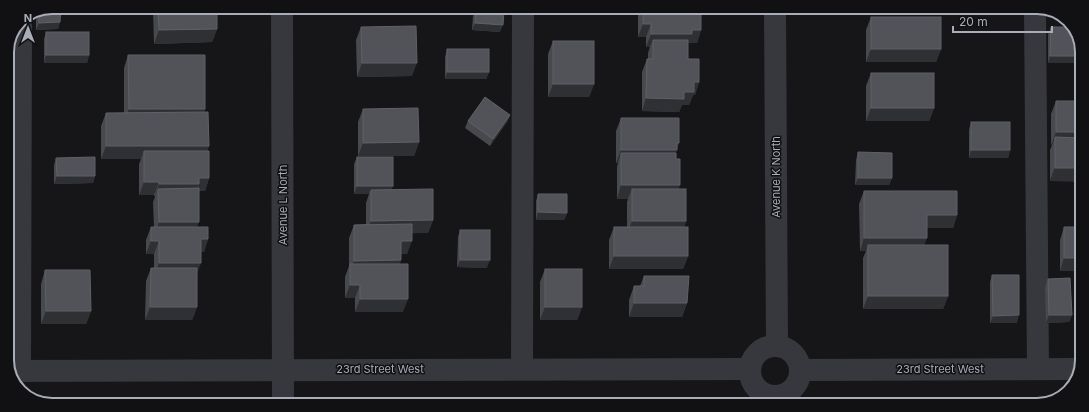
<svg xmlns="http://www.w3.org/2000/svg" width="1089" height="412" viewBox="0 0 1089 412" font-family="Inter,sans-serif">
	<rect width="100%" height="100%" fill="#161618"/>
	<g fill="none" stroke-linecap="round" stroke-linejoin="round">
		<g stroke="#37383d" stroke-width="22">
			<polyline points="282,8 283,403"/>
			<polyline points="775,9 777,346"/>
			<polyline points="1035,9 1038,369"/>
			<circle cx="775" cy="371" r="25"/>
			<polyline points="522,369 523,8"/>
			<polyline points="800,370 1080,369"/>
			<polyline points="10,371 749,369"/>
			<polyline points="20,371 21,20"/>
		</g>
	</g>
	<g fill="#47494d">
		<polygon points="52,7 60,22 58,29 36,30 36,14"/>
		<polygon points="154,7 217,7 217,29 212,42 154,44 153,10"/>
		<polygon points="462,8 502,8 502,10 487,10 500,32 472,30 473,16 476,10 462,10"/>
		<polygon points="639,8 701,9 701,30 697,43 688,43 688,59 699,82 695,95 693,95 689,105 682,105 679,112 642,111 642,72 647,59 648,59 648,53 650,47 646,47 646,37 638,37 638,12"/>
		<polygon points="1046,9 1051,9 1059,15 1046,15"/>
		<polygon points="871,17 941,49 936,62 866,62 866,30"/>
		<polygon points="361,27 412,76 357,77 356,40"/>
		<polygon points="1051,27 1081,63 1048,63 1048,34"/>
		<polygon points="46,32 89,55 87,63 44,63 44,39"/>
		<polygon points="553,41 594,84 589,97 548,97 548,54"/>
		<polygon points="447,49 489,72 486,79 445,79 445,57"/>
		<polygon points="128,55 205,109 204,112 209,146 207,151 209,178 205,191 199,191 197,227 208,239 204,252 201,252 197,272 197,307 192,320 145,320 146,281 151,268 154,268 154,254 146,254 146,240 151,227 154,227 153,202 155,197 154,195 139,195 139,164 141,159 101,159 101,126 106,113 124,113 124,68"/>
		<polygon points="871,73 934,108 929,121 866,121 866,86"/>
		<polygon points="1056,101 1082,101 1050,181 1050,150 1052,145 1051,145 1051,114"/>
		<polygon points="363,109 419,142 414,156 358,156 358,122"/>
		<polygon points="510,115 507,122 490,146 465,128 468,121"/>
		<polygon points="621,118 676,153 679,189 686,221 684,227 688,256 683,269 609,269 609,240 614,227 627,227 627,202 628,199 617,199 617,167 618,163 616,163 616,131"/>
		<polygon points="971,122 1010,150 1008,158 969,158 969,130"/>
		<polygon points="858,152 892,178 889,185 855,185 856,160"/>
		<polygon points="357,157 392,190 433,220 428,233 412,233 407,254 401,254 400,264 403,312 355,312 355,298 345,298 345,277 349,266 349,238 354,225 366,224 366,203 369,194 354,194 354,164"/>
		<polygon points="56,158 95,176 93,183 54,184 54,165"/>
		<polygon points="864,191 957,215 953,228 927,228 924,245 948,296 943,309 863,309 863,258 866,251 860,251 859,204"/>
		<polygon points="538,194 567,213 564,220 536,220 536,201"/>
		<polygon points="1064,227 1080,271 1060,271 1060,240"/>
		<polygon points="460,230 487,268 457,267 458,237"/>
		<polygon points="545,269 582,307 577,320 540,320 540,282"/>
		<polygon points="45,270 91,311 86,324 41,324 41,284"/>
		<polygon points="992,275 1017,323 990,323 990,282"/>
		<polygon points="644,276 687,303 682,317 629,317 629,300 634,286 640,286"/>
		<polygon points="1048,279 1072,315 1069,322 1046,323 1045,287"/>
	</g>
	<g fill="#2f3033">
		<polygon points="356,8 424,8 423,10 355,10"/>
		<polygon points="463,8 502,8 502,10 462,10"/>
		<polygon points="867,9 902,9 867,10"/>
		<polygon points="1048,9 1051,9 1059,15 1046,15"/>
		<polygon points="60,22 58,29 36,30 39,23"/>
		<polygon points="475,23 503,25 500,32 472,30"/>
		<polygon points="643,24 651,24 646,37 638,37"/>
		<polygon points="217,29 212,42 154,44 159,30"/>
		<polygon points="692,30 701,30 697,43 688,43 687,47 653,40 650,47 646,47 651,34"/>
		<polygon points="871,49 941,49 936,62 866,62"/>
		<polygon points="46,55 89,55 87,63 44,63"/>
		<polygon points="1050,56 1082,56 1082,60 1081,63 1048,63"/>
		<polygon points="362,63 417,63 412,76 357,77"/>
		<polygon points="447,72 489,72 486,79 445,79"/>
		<polygon points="694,82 699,82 695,95 693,95 689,105 682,105 679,112 642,111 646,98 684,92"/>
		<polygon points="553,84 594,84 589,97 548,97"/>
		<polygon points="871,108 934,108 929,121 866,121"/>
		<polygon points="129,109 205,109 201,122 124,122"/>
		<polygon points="510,115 507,122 490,146 493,139"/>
		<polygon points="1056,132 1081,132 1081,145 1055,137 1052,145 1051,145"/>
		<polygon points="419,142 414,156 358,156 363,143"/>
		<polygon points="677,143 679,143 675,157 621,153 618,163 616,163 621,150"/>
		<polygon points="106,146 209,146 204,159 144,151 141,159 101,159"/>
		<polygon points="971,150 1010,150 1008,158 969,158"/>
		<polygon points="1055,168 1081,168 1081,182 1050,181"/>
		<polygon points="57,176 95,176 93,183 54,184"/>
		<polygon points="199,178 209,178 205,191 158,189 154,197 159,184"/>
		<polygon points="858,178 892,178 889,185 855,185"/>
		<polygon points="144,182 159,182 154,195 139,195"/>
		<polygon points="621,185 680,185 676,199 632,189 628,199 617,199"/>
		<polygon points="357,186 393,186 390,194 371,190 369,194 354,194"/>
		<polygon points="538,212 567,213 564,220 536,220"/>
		<polygon points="927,215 957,215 953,228 922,228"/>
		<polygon points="433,220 428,233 366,234 371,221"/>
		<polygon points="632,221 686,221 681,234 627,234"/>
		<polygon points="159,222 199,222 194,235 154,236"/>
		<polygon points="864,238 927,238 922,251 868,245 866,251 860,251"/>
		<polygon points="201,239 208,239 204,252 196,252"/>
		<polygon points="151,241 159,241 154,254 146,254"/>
		<polygon points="401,241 412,241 407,254 396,254"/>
		<polygon points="614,256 688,256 683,269 609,269"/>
		<polygon points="1064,258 1080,258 1080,271 1060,271"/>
		<polygon points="401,260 397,274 349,274 354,261"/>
		<polygon points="460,260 490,260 487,268 457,267"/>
		<polygon points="159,263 201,263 196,276 154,276"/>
		<polygon points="350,285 360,285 355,298 345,298"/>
		<polygon points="868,296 948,296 943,309 863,309"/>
		<polygon points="360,299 408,299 403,312 355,312"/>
		<polygon points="634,303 687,303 682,317 629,317"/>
		<polygon points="150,307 197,307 192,320 145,320"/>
		<polygon points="545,307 582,307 577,320 540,320"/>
		<polygon points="46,311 91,311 86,324 41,324"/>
		<polygon points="1019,315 1017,323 990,323 993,316"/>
		<polygon points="1049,315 1072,315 1069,322 1046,323"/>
	</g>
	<g fill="#525359" stroke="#5f6168">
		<polygon points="52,7 61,7 60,22 39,23 39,13"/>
		<polygon points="158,7 217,7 217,29 159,30"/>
		<polygon points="643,8 701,9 701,30 692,30 692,34 651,34 651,24 643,24"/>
		<polygon points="476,9 504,11 503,25 475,23"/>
		<rect x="871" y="17" width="70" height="32"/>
		<polygon points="416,26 417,63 362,63 361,27"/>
		<polygon points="1051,27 1073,27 1082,49 1082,56 1050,56"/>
		<rect x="46" y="32" width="43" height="23"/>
		<polygon points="653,40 688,40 688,59 699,59 699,82 694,82 694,92 684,92 684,99 646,98 647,59 653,59"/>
		<rect x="553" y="41" width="41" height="43"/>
		<rect x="447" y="49" width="42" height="23"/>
		<polygon points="128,55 205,55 205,109 129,109"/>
		<rect x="871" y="73" width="63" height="35"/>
		<polygon points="485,97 510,115 493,139 468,121"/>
		<polygon points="1056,101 1082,101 1081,132 1056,132"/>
		<polygon points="418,108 419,142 363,143 363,109"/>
		<polygon points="208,112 209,146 106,146 106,113"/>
		<polygon points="621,118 679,118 679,143 677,143 677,150 621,150"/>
		<rect x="971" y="122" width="39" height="28"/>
		<polygon points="1055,137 1081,138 1081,168 1055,168"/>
		<polygon points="144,151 209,151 209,178 199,178 199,184 159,184 159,182 144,182"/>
		<polygon points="858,152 892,153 892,178 858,178"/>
		<polygon points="621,153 676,153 676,159 680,159 680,185 621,185"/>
		<polygon points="95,157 95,176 57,176 56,158"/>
		<rect x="357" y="157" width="36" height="29"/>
		<polygon points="199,188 199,222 159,222 158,189"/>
		<polygon points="433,189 433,220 371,221 371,190"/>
		<rect x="632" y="189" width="54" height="32"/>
		<polygon points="864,191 957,191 957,215 927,215 927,238 864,238"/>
		<polygon points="538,194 567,194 567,213 538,212"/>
		<polygon points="412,224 412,241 401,241 401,260 354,261 354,225"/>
		<polygon points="151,227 208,227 208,239 201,239 201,263 159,263 159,241 151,241"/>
		<rect x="614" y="227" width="74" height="29"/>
		<polygon points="1064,227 1081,227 1080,258 1064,258"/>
		<rect x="460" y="230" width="30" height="30"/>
		<rect x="868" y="245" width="80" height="51"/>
		<polygon points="350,264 408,264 408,299 360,299 360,285 350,285"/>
		<polygon points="151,268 197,268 197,307 150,307"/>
		<rect x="545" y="269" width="37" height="38"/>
		<polygon points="45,270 90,270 91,311 46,311"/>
		<polygon points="992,275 1019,275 1019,315 993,316"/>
		<polygon points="644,276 689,276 687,303 634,303 634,286 644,286"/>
		<polygon points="1070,278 1072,315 1049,315 1048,279"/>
	</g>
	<g text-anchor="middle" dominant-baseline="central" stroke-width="3" stroke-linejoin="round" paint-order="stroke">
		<g font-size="11" fill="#a8adb8" stroke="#111113">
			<text transform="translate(776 177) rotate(-90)">Avenue K North</text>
			<text transform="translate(283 205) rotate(-90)">Avenue L North</text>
			<text x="380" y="369">23rd Street West</text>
			<text x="940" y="369">23rd Street West</text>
		</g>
	</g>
	<path d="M0 0H1089V412H0ZM52 14H1037A38 38 0 0 1 1075 52V360A38 38 0 0 1 1037 398H52A38 38 0 0 1 14 360V52A38 38 0 0 1 52 14Z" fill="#111113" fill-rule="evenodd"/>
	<path fill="none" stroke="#a8adb8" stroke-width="2" d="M52 14H1037A38 38 0 0 1 1075 52V360A38 38 0 0 1 1037 398H52A38 38 0 0 1 14 360V52A38 38 0 0 1 52 14Z"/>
	<g transform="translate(28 28)" stroke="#111113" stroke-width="3" paint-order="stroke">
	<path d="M0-3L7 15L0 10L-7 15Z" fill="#a8adb8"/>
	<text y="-6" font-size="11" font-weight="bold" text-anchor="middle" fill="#a8adb8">N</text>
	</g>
	<path d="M953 26v6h99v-6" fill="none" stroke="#a8adb8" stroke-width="2"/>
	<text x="959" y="26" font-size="12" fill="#a8adb8" stroke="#111113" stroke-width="3" paint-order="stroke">20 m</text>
</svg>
